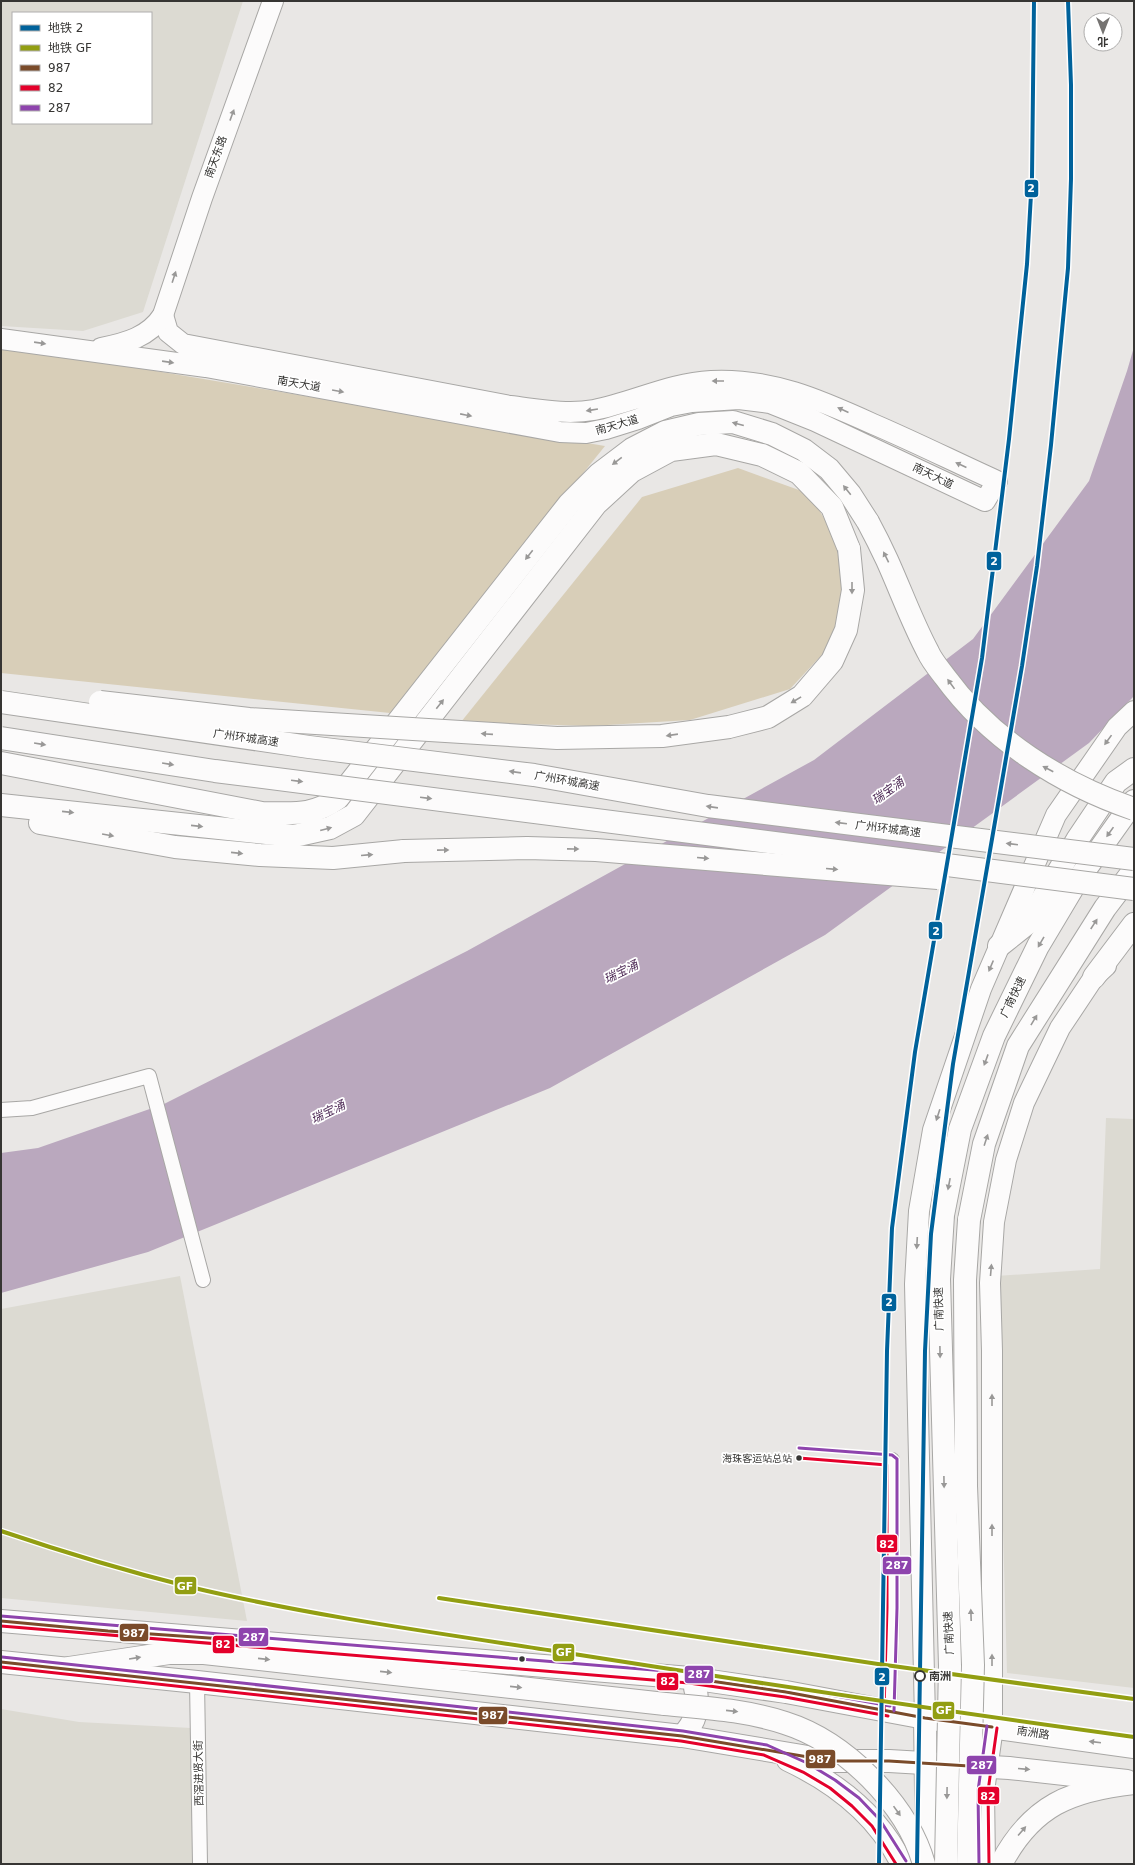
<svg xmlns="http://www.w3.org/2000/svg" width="1135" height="1865" viewBox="0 0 1135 1865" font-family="'DejaVu Sans','Noto Sans SC',sans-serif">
	<rect width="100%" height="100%" fill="#e9e7e5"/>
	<g fill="#dcdad2" fill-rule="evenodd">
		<path d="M1 1H243L143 312 83 331 1 326ZM13 13H151V123H13Z"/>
		<polygon points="1106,1118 1134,1119 1134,1688 1007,1673 996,1276 1100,1269"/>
		<polygon points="180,1276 247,1621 1,1598 1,1309"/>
		<polygon points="1,1709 79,1722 191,1728 193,1864 1,1864"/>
	</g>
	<g fill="#d8ceb8">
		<polygon points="1,349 30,350 605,446 390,713 1,673"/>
		<polygon points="738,468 810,494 833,534 846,589 832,644 790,689 690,720 590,726 461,722 642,497"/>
	</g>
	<polygon fill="#baa8be" points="1134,347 1134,696 1089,743 825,935 550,1088 148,1252 1,1293 1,1153 38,1148 164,1104 467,951 814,760 973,639 1089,481 1127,371"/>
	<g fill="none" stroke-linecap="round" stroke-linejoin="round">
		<g stroke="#a8a7a5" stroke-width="16">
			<g id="street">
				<polyline points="1,1110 32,1108 149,1076 203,1280"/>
				<polyline points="197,1682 200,1864"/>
				<polyline points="889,1711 892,1608 892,1460"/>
			</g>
		</g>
		<g stroke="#a8a7a5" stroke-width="22">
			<g id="secondary">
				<path d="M1 339 206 367 560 432 586 433 606 429 638 419 671 406 692 402 739 399 770 403 815 421 985 501 997 481C955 462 915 442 873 424 820 400 771 378 711 381 670 383 634 402 594 410 566 415 537 409 510 406L183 344 168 332 163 315"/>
				<path d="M101 348C126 343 149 337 163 315L202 198 273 1"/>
				<polyline points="925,1718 915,1284 919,1211 933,1130 981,989 1056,815 1117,727 1134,711"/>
				<polyline points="992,1727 992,1351 990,1283 994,1222 1006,1160 1024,1103 1060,1028 1094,977 1106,966"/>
			</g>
		</g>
		<g stroke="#a8a7a5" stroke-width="24">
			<g id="primary">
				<polyline points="1,1621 690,1678 786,1692 925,1718 1134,1747"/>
				<polyline points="1,1662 197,1682 682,1736 832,1761 889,1761 1009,1768 1127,1781"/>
				<polyline points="925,1718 927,1864"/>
				<path d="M682 1736C696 1723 700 1705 695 1688"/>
				<path d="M788 1760C837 1783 878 1815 902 1864"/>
				<polyline points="984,1864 983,1791 992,1727"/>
			</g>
		</g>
		<g stroke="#a8a7a5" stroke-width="24">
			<g id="highway">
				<path d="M1 763 262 813C293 813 312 817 338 798L569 504 599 474 632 449 665 432 699 424 733 422 772 434 804 450 829 469 850 494 868 522"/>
				<polyline points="1,805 294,836 330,828 354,815 596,504 632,471 671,450 716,444 762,455 799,473 832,507 849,549"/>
				<polyline points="40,823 175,847 260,855 333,858 404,851"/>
				<polyline points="999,946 1028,923 1077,840 1116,782 1134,769"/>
				<polyline points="1094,977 1134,924"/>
				<polyline points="943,1215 960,1129 994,1036 1038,946 1075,884 1134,801"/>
				<polyline points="969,1220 984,1144 1018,1046 1105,908 1134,870"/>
				<polyline points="69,1668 169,1653 204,1653 665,1704"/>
				<path d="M1001 1864C1032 1805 1071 1790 1134 1783"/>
			</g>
		</g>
		<use href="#street" stroke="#fcfbfb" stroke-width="14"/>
		<use href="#secondary" stroke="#fcfbfb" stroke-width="20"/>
		<use href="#primary" stroke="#fcfbfb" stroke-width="22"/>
		<use href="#highway" stroke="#fcfbfb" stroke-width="22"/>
		<g stroke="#a8a7a5" stroke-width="24" stroke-linecap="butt">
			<g id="highway-bridge">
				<path d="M868 522C875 535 881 547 887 560 901 591 912 622 928 652 932 661 939 669 945 677 991 740 1061 784 1134 809"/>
				<polyline points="1,702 309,747 534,775 708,806 1134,859"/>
				<polyline points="100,702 249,719 557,738 662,736 729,727 768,717 802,696 832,661 846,630 853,590 849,549"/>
				<polyline points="1,738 215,771 1134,889"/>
				<polyline points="404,851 527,848 596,850 938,878"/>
				<polyline points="943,1215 939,1279 950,1666 946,1864"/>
				<path d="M665 1704C705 1708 746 1710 785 1723 845 1742 907 1804 924 1864"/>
				<polyline points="968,1864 973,1665 966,1486 965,1280 969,1220"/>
			</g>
		</g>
		<use href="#highway-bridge" stroke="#fcfbfb" stroke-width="22"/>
		<g stroke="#fff" stroke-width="6">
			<g id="bus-1">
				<polyline points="1,1621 108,1631 267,1642"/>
				<polyline points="1,1662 682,1736 832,1761 889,1761 985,1767"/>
				<polyline points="690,1678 786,1692 925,1718 992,1727"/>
			</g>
		</g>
		<g stroke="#fff" stroke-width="6">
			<g id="bus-2">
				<polyline points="799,1458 887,1465 887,1608 884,1711"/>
				<polyline points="1,1626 689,1683 785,1697 888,1716"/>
				<polyline points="1,1667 681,1741 764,1755 803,1772 830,1788 852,1806 872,1826 896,1864"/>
				<polyline points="989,1864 988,1791 997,1728"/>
			</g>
		</g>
		<g stroke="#fff" stroke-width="6">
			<g id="bus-3">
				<polyline points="799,1448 892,1455 897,1459 897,1608 894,1711"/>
				<polyline points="1,1616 690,1673 787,1687 890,1706"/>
				<polyline points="2,1657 683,1731 767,1745 807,1763 835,1780 859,1798 880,1820 906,1861"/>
				<polyline points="979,1864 978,1791 987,1726"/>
			</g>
		</g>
		<use href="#bus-1" stroke="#7a4b2a" stroke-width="3"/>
		<use href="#bus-2" stroke="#e4002b" stroke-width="3"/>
		<use href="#bus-3" stroke="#8e44ad" stroke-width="3"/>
		<g stroke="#fff" stroke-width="7">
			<g id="metro-1">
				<polyline points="879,1864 887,1351 892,1228 915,1052 982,658 1009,439 1027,264 1032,177 1034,1"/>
				<polyline points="917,1864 925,1351 931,1234 953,1064 1022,666 1037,566 1051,445 1068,268 1071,179 1071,85 1068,1"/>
			</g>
		</g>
		<g stroke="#fff" stroke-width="7">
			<g id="metro-2">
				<path d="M1 1531C63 1552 126 1571 190 1587 312 1616 437 1633 561 1652 752 1682 943 1711 1134 1737"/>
				<polyline points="439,1598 878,1664 1134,1699"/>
			</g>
		</g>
		<use href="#metro-1" stroke="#00629b" stroke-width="4"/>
		<use href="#metro-2" stroke="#929e12" stroke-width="4"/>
	</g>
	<defs><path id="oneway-solid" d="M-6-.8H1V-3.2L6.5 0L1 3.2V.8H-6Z"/></defs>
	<g fill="#999897">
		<use href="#oneway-solid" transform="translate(232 115) rotate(-70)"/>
		<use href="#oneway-solid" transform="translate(174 277) rotate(-72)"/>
		<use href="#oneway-solid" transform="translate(40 343) rotate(8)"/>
		<use href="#oneway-solid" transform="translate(168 362) rotate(8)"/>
		<use href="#oneway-solid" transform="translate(718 381) rotate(180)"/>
		<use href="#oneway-solid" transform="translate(338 391) rotate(10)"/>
		<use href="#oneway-solid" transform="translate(592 410) rotate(171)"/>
		<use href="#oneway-solid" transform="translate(843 410) rotate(-156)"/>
		<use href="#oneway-solid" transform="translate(466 415) rotate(11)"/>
		<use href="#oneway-solid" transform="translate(738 424) rotate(-165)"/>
		<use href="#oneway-solid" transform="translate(617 461) rotate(143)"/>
		<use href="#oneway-solid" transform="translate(961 465) rotate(-155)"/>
		<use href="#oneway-solid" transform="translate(847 490) rotate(-129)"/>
		<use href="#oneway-solid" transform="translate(529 555) rotate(128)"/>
		<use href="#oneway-solid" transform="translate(886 557) rotate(-116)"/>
		<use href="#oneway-solid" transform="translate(852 588) rotate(90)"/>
		<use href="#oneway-solid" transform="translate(951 684) rotate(-126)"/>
		<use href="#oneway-solid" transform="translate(796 700) rotate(149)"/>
		<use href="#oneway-solid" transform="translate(440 704) rotate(-52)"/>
		<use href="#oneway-solid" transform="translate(487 734) rotate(-176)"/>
		<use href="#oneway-solid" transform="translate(672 735) rotate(172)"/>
		<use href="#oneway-solid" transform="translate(1108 740) rotate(126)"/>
		<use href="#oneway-solid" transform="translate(40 744) rotate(9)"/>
		<use href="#oneway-solid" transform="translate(168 764) rotate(9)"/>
		<use href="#oneway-solid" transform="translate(1048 769) rotate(-152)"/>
		<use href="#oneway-solid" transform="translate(515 772) rotate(-172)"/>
		<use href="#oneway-solid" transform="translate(297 781) rotate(7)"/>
		<use href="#oneway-solid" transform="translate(426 798) rotate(7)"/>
		<use href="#oneway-solid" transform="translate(712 807) rotate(-172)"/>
		<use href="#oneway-solid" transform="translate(68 812) rotate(6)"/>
		<use href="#oneway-solid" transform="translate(841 823) rotate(-173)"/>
		<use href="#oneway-solid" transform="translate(197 826) rotate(6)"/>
		<use href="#oneway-solid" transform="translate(326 829) rotate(-15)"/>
		<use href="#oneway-solid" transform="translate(1110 832) rotate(125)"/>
		<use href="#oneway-solid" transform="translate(108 835) rotate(10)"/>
		<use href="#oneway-solid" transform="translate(1012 844) rotate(-173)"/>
		<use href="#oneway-solid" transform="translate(573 849) rotate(1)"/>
		<use href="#oneway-solid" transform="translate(443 850) rotate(-1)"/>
		<use href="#oneway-solid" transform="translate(237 853) rotate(6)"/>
		<use href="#oneway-solid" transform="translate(367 855) rotate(-5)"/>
		<use href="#oneway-solid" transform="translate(703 858) rotate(5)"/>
		<use href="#oneway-solid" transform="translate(832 869) rotate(5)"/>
		<use href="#oneway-solid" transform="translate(1094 924) rotate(-57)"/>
		<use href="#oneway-solid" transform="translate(1041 942) rotate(120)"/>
		<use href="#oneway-solid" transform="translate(991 966) rotate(113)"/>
		<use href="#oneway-solid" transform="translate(1034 1020) rotate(-59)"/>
		<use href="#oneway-solid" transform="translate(986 1060) rotate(110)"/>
		<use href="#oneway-solid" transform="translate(938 1115) rotate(108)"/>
		<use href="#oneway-solid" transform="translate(986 1140) rotate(-72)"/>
		<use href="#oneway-solid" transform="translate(949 1184) rotate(101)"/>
		<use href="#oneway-solid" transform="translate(917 1243) rotate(93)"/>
		<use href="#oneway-solid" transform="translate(991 1270) rotate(-85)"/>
		<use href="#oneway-solid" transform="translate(940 1352) rotate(89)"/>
		<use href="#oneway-solid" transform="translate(992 1400) rotate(-90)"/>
		<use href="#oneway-solid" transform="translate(944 1482) rotate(89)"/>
		<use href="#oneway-solid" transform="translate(992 1530) rotate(-90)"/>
		<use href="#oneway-solid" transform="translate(971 1615) rotate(-92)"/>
		<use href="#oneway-solid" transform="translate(135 1658) rotate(-9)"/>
		<use href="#oneway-solid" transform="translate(264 1659) rotate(6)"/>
		<use href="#oneway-solid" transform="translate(992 1660) rotate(-90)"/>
		<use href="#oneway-solid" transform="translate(386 1672) rotate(6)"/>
		<use href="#oneway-solid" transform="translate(516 1687) rotate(6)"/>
		<use href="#oneway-solid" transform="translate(732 1711) rotate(6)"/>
		<use href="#oneway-solid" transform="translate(1095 1742) rotate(-173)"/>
		<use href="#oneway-solid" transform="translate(1024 1769) rotate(5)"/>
		<use href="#oneway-solid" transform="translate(947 1793) rotate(91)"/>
		<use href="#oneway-solid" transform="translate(897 1811) rotate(55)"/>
		<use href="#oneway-solid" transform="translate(1022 1831) rotate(-49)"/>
	</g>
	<g fill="#363533" stroke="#fff" stroke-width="1.5">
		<circle cx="799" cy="1458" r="3.5"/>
		<circle cx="522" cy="1659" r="3.5"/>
	</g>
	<circle fill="#fff" stroke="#363533" stroke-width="2" cx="920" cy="1676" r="5"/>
	<g text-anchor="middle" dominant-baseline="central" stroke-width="3.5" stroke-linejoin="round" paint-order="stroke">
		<g font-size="10" fill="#363533" stroke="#fff" text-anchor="end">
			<text x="792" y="1458">海珠客运站总站</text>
		</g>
		<g font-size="11" fill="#363533" stroke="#fff">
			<text transform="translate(216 157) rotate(-70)">南天东路</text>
			<text transform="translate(299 384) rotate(10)">南天大道</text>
			<text transform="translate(617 425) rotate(-16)">南天大道</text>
			<text transform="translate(933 476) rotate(26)">南天大道</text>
			<text transform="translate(246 738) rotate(8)">广州环城高速</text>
			<text transform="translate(567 781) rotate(10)">广州环城高速</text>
			<text transform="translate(888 829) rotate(7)">广州环城高速</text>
			<text transform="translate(1013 997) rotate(-64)">广南快速</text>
			<text transform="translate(939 1309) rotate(-91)">广南快速</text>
			<text transform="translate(949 1633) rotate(-92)">广南快速</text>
			<text transform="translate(1033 1733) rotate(9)">南洲路</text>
			<text transform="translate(199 1773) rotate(-91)">西滘进贤大街</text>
		</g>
		<g font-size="11" font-weight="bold" fill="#363533" stroke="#fff" text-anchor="start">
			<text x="929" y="1676">南洲</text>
		</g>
		<g font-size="12" font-style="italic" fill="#512e59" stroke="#fff">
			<text transform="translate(888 791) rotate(-36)">瑞宝涌</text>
			<text transform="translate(621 972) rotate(-26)">瑞宝涌</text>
			<text transform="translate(328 1112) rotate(-26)">瑞宝涌</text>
		</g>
	</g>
	<g stroke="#fff" stroke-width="1.5">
		<rect x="1024" y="179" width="15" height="19" rx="4" fill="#00629b"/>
		<rect x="986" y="551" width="16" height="20" rx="4" fill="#00629b"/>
		<rect x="928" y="921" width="15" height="19" rx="4" fill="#00629b"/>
		<rect x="881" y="1293" width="16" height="19" rx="4" fill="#00629b"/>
		<rect x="876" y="1534" width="22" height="19" rx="4" fill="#e4002b"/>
		<rect x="882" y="1556" width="30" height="19" rx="4" fill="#8e44ad"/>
		<rect x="174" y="1576" width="23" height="19" rx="4" fill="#929e12"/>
		<rect x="119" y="1623" width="30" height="19" rx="4" fill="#7a4b2a"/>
		<rect x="238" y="1627" width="31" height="20" rx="4" fill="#8e44ad"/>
		<rect x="212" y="1635" width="23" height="19" rx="4" fill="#e4002b"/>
		<rect x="552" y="1643" width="23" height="19" rx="4" fill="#929e12"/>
		<rect x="684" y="1665" width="30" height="19" rx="4" fill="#8e44ad"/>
		<rect x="874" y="1667" width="16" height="19" rx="4" fill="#00629b"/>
		<rect x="656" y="1672" width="23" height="19" rx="4" fill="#e4002b"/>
		<rect x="932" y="1701" width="23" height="19" rx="4" fill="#929e12"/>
		<rect x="478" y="1706" width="30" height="19" rx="4" fill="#7a4b2a"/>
		<rect x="805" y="1749" width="31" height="20" rx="4" fill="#7a4b2a"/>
		<rect x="966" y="1755" width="31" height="20" rx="4" fill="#8e44ad"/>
		<rect x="977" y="1786" width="23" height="19" rx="4" fill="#e4002b"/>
	</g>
	<g font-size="11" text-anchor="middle" font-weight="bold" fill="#fff">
		<text x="1031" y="192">2</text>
		<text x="994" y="565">2</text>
		<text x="936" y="935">2</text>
		<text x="889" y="1306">2</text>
		<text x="887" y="1548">82</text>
		<text x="897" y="1569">287</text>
		<text x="185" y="1590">GF</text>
		<text x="134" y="1637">987</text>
		<text x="254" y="1641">287</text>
		<text x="223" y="1648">82</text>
		<text x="564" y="1656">GF</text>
		<text x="699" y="1678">287</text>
		<text x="882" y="1681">2</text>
		<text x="668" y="1685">82</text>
		<text x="944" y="1714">GF</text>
		<text x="493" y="1719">987</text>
		<text x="820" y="1763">987</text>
		<text x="982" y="1769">287</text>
		<text x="988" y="1800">82</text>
	</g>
	<rect width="1135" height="1865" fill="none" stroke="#363533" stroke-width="4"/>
	<rect x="12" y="12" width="140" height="112" fill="#ffffff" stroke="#afaead"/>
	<rect x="20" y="25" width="20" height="6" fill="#00629b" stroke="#afaead"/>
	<text x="48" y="32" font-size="12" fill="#363533">地铁 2</text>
	<rect x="20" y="45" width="20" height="6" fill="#929e12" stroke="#afaead"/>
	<text x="48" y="52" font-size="12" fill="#363533">地铁 GF</text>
	<rect x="20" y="65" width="20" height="6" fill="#7a4b2a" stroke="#afaead"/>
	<text x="48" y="72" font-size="12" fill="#363533">987</text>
	<rect x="20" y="85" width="20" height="6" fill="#e4002b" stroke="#afaead"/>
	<text x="48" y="92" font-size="12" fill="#363533">82</text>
	<rect x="20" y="105" width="20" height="6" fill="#8e44ad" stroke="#afaead"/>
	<text x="48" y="112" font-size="12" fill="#363533">287</text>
	<g transform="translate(1103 32) rotate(180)"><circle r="19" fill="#ffffff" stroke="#afaead"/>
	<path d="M0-3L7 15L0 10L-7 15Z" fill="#757371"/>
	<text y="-6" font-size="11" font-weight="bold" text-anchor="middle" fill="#363533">北</text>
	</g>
</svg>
